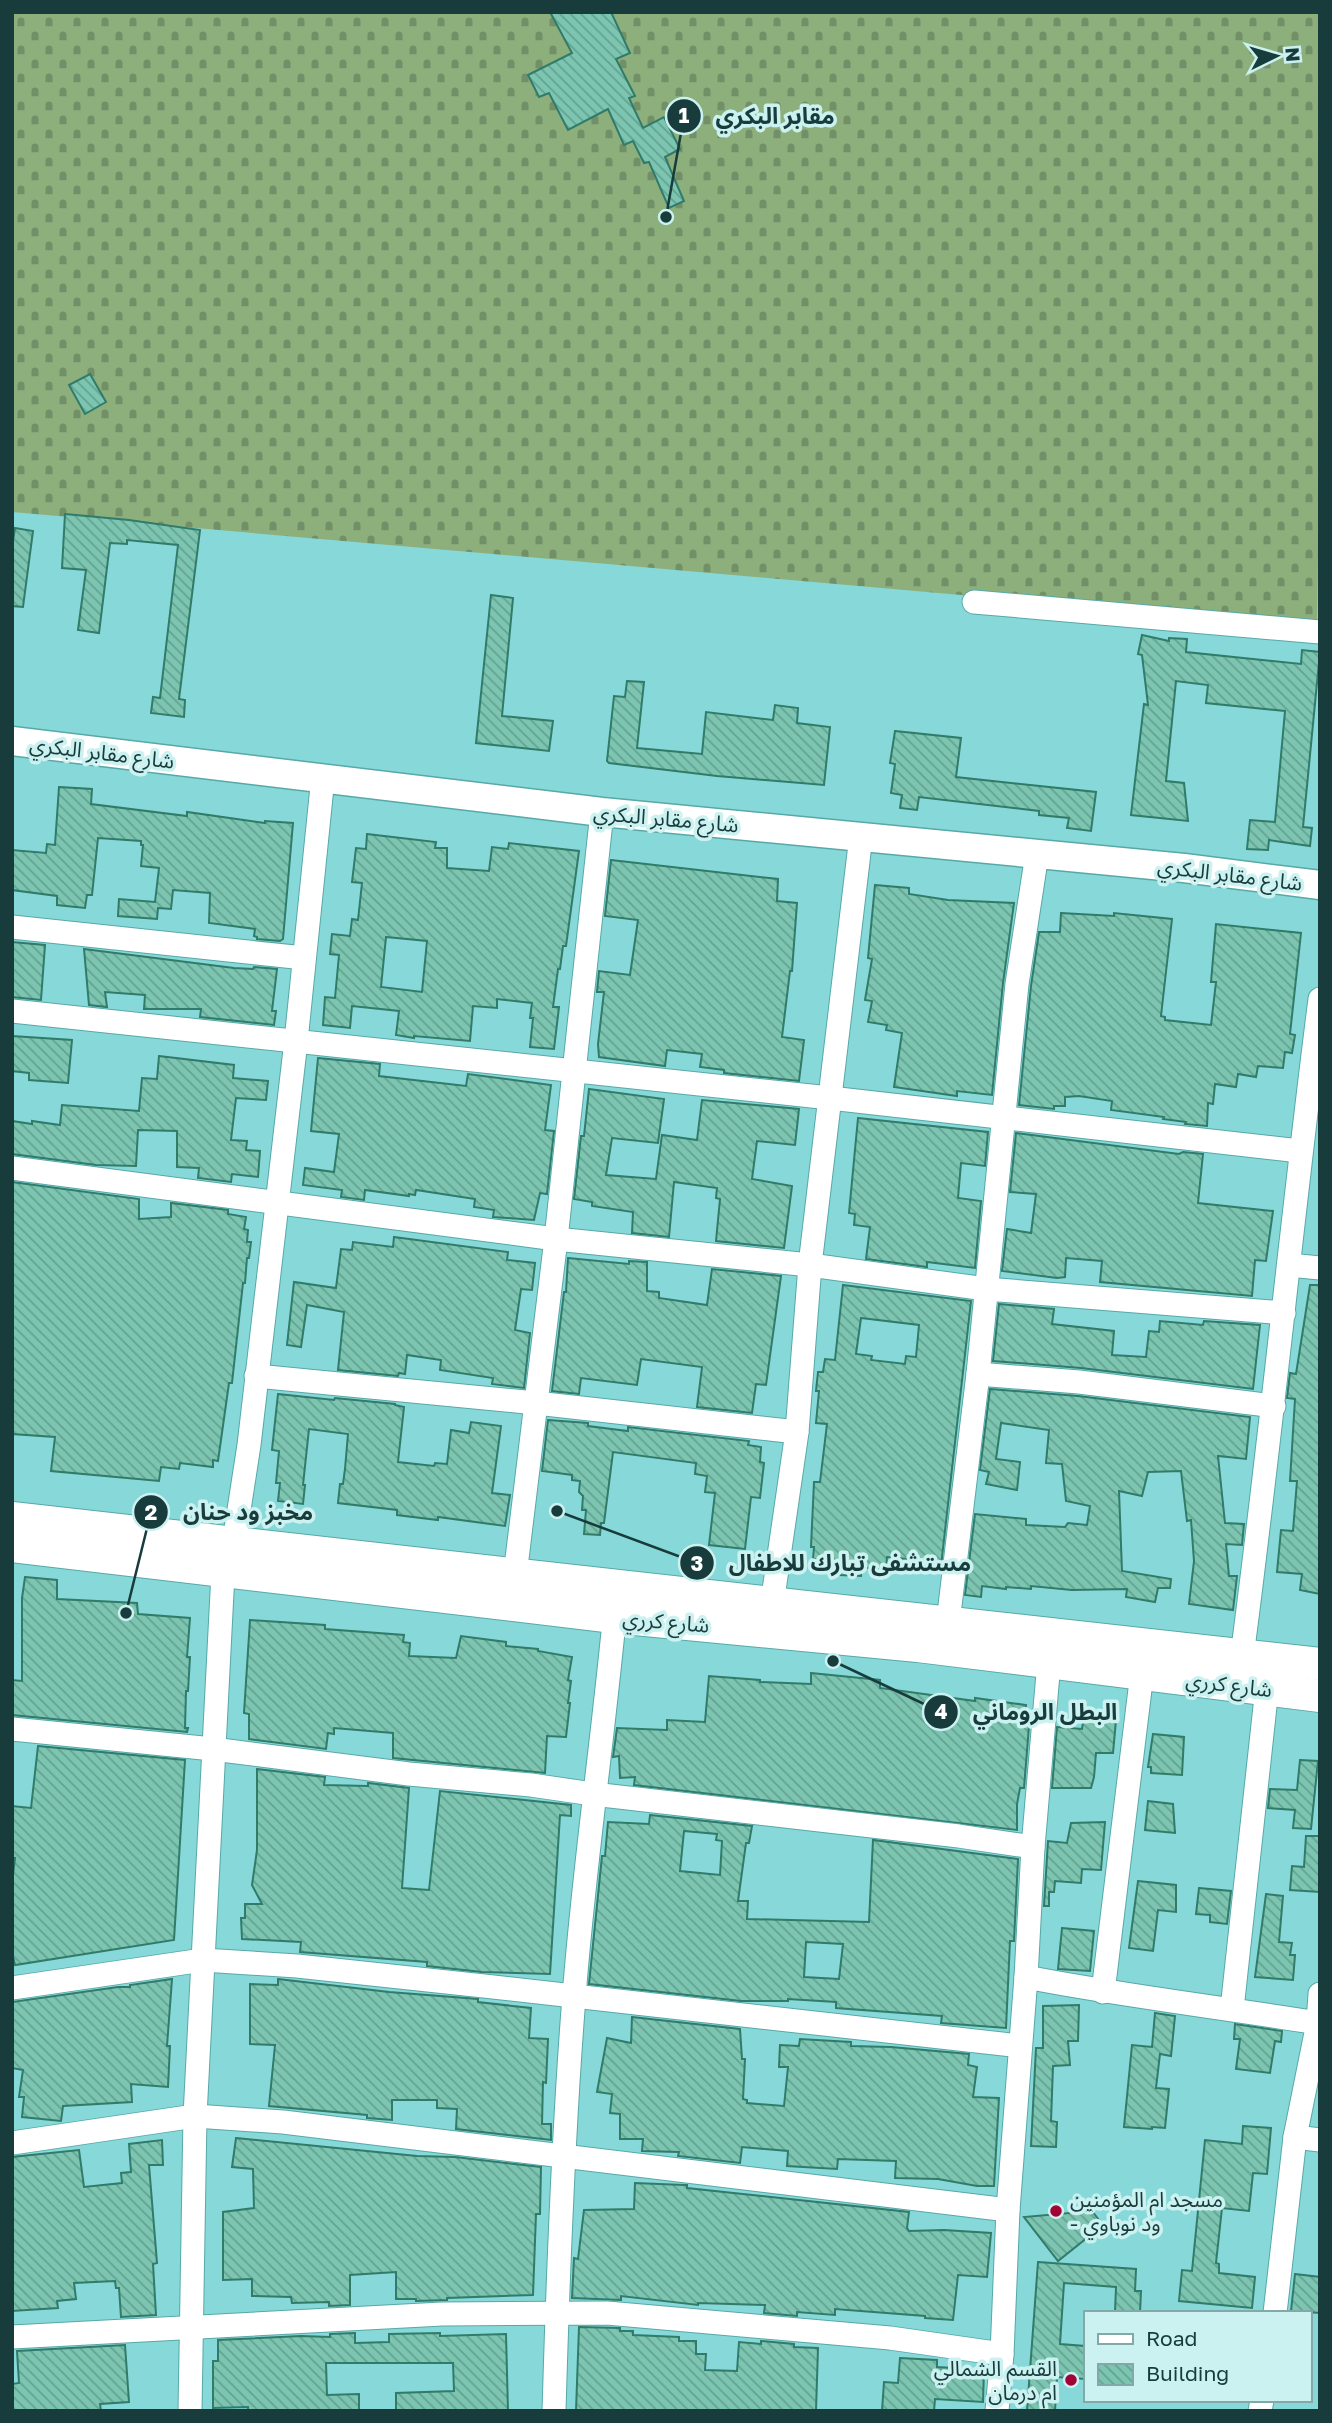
<svg xmlns="http://www.w3.org/2000/svg" width="1332" height="2423" viewBox="0 0 1332 2423" font-family="'Golos Text','Noto Sans Arabic',sans-serif">
	<defs>
		<pattern id="cemetery-stones" width="16" height="16" patternUnits="userSpaceOnUse" patternTransform="scale(1.75)"><rect width="16" height="16" fill="#8daf7c"/><path d="M2 7V4a2 2 0 0 1 4 0v3zM10 15v-3a2 2 0 0 1 4 0v3z" fill="#729067"/></pattern>
		<pattern id="building-back-hatch" width="6" height="6" patternUnits="userSpaceOnUse" patternTransform="scale(1.75)"><rect width="6" height="6" fill="#7cc5b1"/><path d="M-1 5l2 2M0 0l6 6M5-1l2 2" fill="none" stroke="#65a191"/></pattern>
	</defs>
	<rect width="100%" height="100%" fill="#87d8d8"/>
	<polygon fill="url(#cemetery-stones)" points="12,12 1320,12 1320,422 1317,626 12,512"/>
	<g fill="url(#building-back-hatch)" stroke="#307b6a" stroke-width="2" fill-rule="evenodd">
		<polygon points="550,12 611,12 630,53 616,59 635,96 629,98 643,128 664,117 680,149 665,157 684,201 669,208 649,162 644,163 633,141 624,145 608,109 568,130 549,93 539,97 528,75 572,53"/>
		<polygon points="90,374 106,402 85,414 69,385"/>
		<polygon points="65,514 129,520 200,530 179,699 185,700 184,717 151,713 153,697 160,698 178,545 127,540 127,544 110,543 99,633 78,630 86,570 62,568"/>
		<polygon points="15,528 33,531 23,607 12,606 12,547"/>
		<polygon points="491,595 513,598 502,716 553,721 549,751 476,743"/>
		<polygon points="1142,635 1169,641 1169,638 1187,639 1186,652 1301,664 1302,650 1320,652 1303,827 1312,828 1310,846 1269,840 1268,850 1247,849 1250,820 1275,822 1285,711 1206,703 1208,685 1176,681 1166,781 1184,783 1188,821 1131,815 1144,704 1148,705 1142,655 1138,654"/>
		<polygon points="627,681 644,682 637,748 702,754 706,712 773,720 775,705 798,708 797,723 830,727 824,785 717,776 609,763 607,761 614,696 625,697"/>
		<polygon points="895,731 961,738 956,777 1096,792 1091,831 1067,828 1069,818 1039,815 1039,811 919,797 917,810 900,808 902,795 891,793 895,764 890,763"/>
		<polygon points="59,787 92,789 91,804 187,816 187,812 265,823 265,821 293,823 283,939 280,941 257,939 257,937 254,936 255,929 209,923 210,893 173,890 171,909 158,908 157,919 118,916 119,899 155,902 159,868 141,866 143,845 141,845 141,841 98,838 92,895 87,895 85,908 57,905 57,896 12,890 12,850 46,853 47,844 55,845"/>
		<path d="M367 834 436 842 435 848H447V868L489 871 492 847 508 849 509 843 579 851 566 946H563L560 969H558L553 1007H559L554 1049 530 1047 533 1018H530L532 1003 497 999V1008L473 1006 470 1041 414 1036V1038L396 1035 399 1011 352 1006 350 1028 323 1025 325 997 335 998 339 955 330 954 332 934 350 936 352 919 358 920 362 883 352 882 356 848 366 849ZM386 937 427 941 422 992 381 987Z"/>
		<polygon points="611,860 778,879 777,901 797,903 792,971 790,971 782,1037 804,1040 799,1081 724,1073 724,1070 700,1067 702,1054 667,1050 665,1066 599,1057 598,1044 604,992 597,992 599,971 630,975 638,920 605,916"/>
		<polygon points="875,885 909,888 909,894 948,900 1014,903 1003,983 992,1095 957,1091 957,1096 894,1087 902,1033 886,1030 887,1025 868,1022 872,1001 865,1000 872,959 868,958"/>
		<polygon points="1061,913 1114,916 1114,913 1172,919 1161,1016 1165,1017 1165,1020 1211,1025 1216,982 1211,982 1216,924 1301,933 1290,1034 1295,1035 1292,1053 1285,1052 1283,1068 1258,1066 1256,1077 1238,1074 1236,1087 1215,1084 1213,1104 1208,1103 1207,1126 1185,1124 1186,1122 1163,1119 1164,1117 1111,1110 1112,1101 1079,1096 1065,1097 1065,1106 1054,1106 1054,1109 1019,1105 1031,986 1039,932 1060,932"/>
		<polygon points="12,942 45,945 41,1000 12,997"/>
		<polygon points="84,949 234,968 253,969 254,967 277,969 272,1011 276,1011 274,1025 200,1017 201,1009 144,1009 145,995 105,992 107,1007 89,1005"/>
		<polygon points="12,1036 72,1040 68,1083 29,1080 29,1073 12,1071"/>
		<polygon points="159,1056 234,1065 233,1078 268,1081 266,1100 236,1098 231,1140 247,1141 246,1150 260,1151 258,1177 232,1174 231,1182 198,1178 199,1168 177,1167 177,1131 138,1130 136,1166 96,1165 12,1154 12,1121 32,1124 32,1121 60,1125 62,1105 139,1111 142,1078 157,1079"/>
		<polygon points="318,1058 380,1064 379,1076 466,1086 468,1074 551,1085 545,1130 554,1131 547,1194 540,1193 534,1220 493,1217 494,1210 474,1207 475,1199 416,1190 415,1195 409,1194 409,1196 365,1190 364,1200 341,1197 342,1190 303,1185 305,1168 334,1172 339,1134 311,1131"/>
		<polygon points="589,1089 664,1099 658,1143 612,1138 606,1175 656,1179 662,1135 697,1140 702,1100 799,1109 795,1145 757,1141 752,1179 792,1186 784,1248 716,1241 720,1199 716,1198 717,1188 674,1182 669,1237 632,1233 633,1212 592,1206 592,1202 574,1199 581,1136 584,1136"/>
		<polygon points="858,1118 988,1132 985,1166 961,1163 958,1198 981,1201 975,1268 927,1262 927,1267 866,1259 870,1227 854,1225 855,1214 849,1213"/>
		<polygon points="1016,1133 1179,1154 1183,1152 1203,1154 1198,1203 1273,1211 1266,1261 1255,1260 1252,1296 1100,1282 1102,1261 1066,1258 1065,1277 1057,1278 1002,1271 1007,1229 1031,1233 1036,1194 1010,1192"/>
		<polygon points="12,1182 139,1199 139,1219 171,1217 171,1203 228,1210 228,1214 246,1217 244,1229 248,1230 247,1242 251,1242 249,1258 247,1258 245,1283 243,1283 232,1383 229,1383 218,1461 213,1460 213,1467 180,1463 179,1469 161,1467 159,1481 51,1471 55,1437 12,1434"/>
		<polygon points="394,1237 508,1252 507,1260 535,1263 532,1290 521,1289 515,1330 530,1333 524,1388 492,1384 493,1378 440,1370 441,1360 407,1355 405,1374 399,1373 398,1376 338,1370 344,1312 307,1305 301,1347 287,1345 294,1282 336,1288 341,1249 352,1250 353,1242 393,1247"/>
		<polygon points="568,1258 629,1264 629,1261 647,1262 647,1291 659,1292 659,1298 707,1305 712,1269 781,1276 766,1385 756,1384 752,1413 697,1407 702,1367 641,1359 637,1385 581,1378 579,1394 552,1391 564,1292 566,1292"/>
		<path d="M843 1285 971 1301 941 1566 927 1565 928 1561 887 1557 886 1570 861 1567V1576L840 1575 841 1562 813 1559 814 1547H811L814 1482H820L827 1424 816 1423 819 1391H816L818 1372H823L825 1359 835 1360ZM861 1318 919 1325 916 1357 906 1356 905 1364 871 1360 872 1356 856 1354Z"/>
		<polygon points="1310,1285 1320,1285 1320,1594 1300,1590 1302,1574 1277,1572 1281,1530 1293,1531 1297,1481 1290,1481 1295,1399 1287,1398 1290,1373 1296,1374"/>
		<polygon points="999,1304 1054,1309 1052,1324 1114,1331 1112,1355 1146,1357 1149,1331 1159,1332 1160,1321 1203,1325 1204,1321 1260,1325 1253,1389 1081,1368 993,1361"/>
		<polygon points="990,1389 1078,1396 1250,1417 1246,1459 1218,1456 1225,1523 1244,1524 1242,1545 1226,1544 1229,1576 1237,1576 1233,1610 1189,1604 1194,1561 1191,1520 1187,1521 1181,1471 1148,1472 1142,1496 1119,1491 1122,1571 1171,1579 1170,1588 1158,1588 1155,1602 1126,1597 1127,1589 1072,1590 1031,1586 1031,1589 1006,1587 1006,1589 982,1586 981,1597 965,1595 975,1514 1026,1519 1026,1525 1065,1527 1068,1523 1087,1525 1090,1506 1066,1501 1062,1464 1046,1463 1049,1430 1001,1423 996,1459 1020,1462 1017,1490 986,1484 989,1472 980,1470"/>
		<polygon points="278,1394 334,1400 335,1398 395,1404 395,1405 404,1407 398,1462 434,1466 435,1463 447,1464 451,1430 469,1433 471,1422 501,1426 492,1493 510,1495 505,1526 438,1517 438,1520 397,1515 397,1510 338,1503 340,1484 343,1484 345,1469 348,1434 309,1429 303,1485 305,1485 303,1504 278,1501 280,1483 276,1483 279,1451 272,1450"/>
		<polygon points="548,1420 588,1423 588,1426 628,1431 628,1427 749,1441 748,1445 761,1447 760,1462 764,1463 760,1498 751,1497 745,1549 709,1545 715,1493 705,1492 707,1476 695,1474 696,1463 613,1452 604,1523 601,1523 600,1535 584,1534 586,1510 582,1510 583,1496 579,1492 580,1481 572,1480 572,1475 542,1471"/>
		<polygon points="25,1577 57,1580 57,1599 137,1603 138,1614 190,1618 187,1657 190,1657 188,1691 186,1691 185,1728 188,1728 187,1732 12,1715 12,1680 22,1681 22,1598"/>
		<polygon points="250,1620 325,1625 325,1629 404,1635 403,1642 410,1643 409,1656 456,1658 461,1636 506,1642 506,1646 538,1649 538,1651 572,1657 568,1680 571,1681 568,1703 570,1703 566,1737 547,1736 545,1773 393,1758 393,1733 334,1728 334,1734 328,1733 326,1749 249,1739 249,1714 244,1713"/>
		<polygon points="811,1673 880,1680 880,1688 975,1701 975,1698 1026,1705 1023,1726 1029,1726 1024,1788 1020,1788 1017,1804 1017,1830 634,1785 635,1777 620,1778 619,1756 613,1757 617,1728 667,1730 667,1720 705,1722 709,1676 760,1680 760,1682 811,1684"/>
		<polygon points="1084,1716 1116,1720 1113,1753 1096,1753 1094,1777 1091,1788 1052,1788 1057,1727 1082,1729"/>
		<polygon points="1153,1734 1184,1737 1182,1775 1151,1773 1151,1767 1148,1767"/>
		<polygon points="38,1746 185,1760 174,1940 15,1965 12,1953 12,1884 15,1858 12,1858 12,1806 31,1808"/>
		<polygon points="1300,1760 1318,1761 1311,1829 1293,1828 1295,1810 1268,1808 1270,1789 1297,1790"/>
		<polygon points="257,1769 325,1777 324,1785 368,1786 368,1783 409,1788 402,1888 429,1890 440,1791 571,1805 571,1816 560,1815 550,1974 482,1972 427,1966 427,1962 300,1952 301,1942 242,1939 241,1918 245,1918 245,1904 262,1904 252,1885 257,1850"/>
		<polygon points="1148,1801 1173,1804 1175,1833 1145,1830"/>
		<path d="M650 1815 752 1826 749 1843H746L738 1901H748L747 1919 869 1922 873 1840 1018 1859 1014 1941H1010L1006 2028 941 2023 942 2016 836 2008V2002L788 1999V2001H741L589 1984 602 1856H605L608 1822 649 1824ZM684 1831 717 1834 716 1840 722 1841 720 1875 680 1871ZM806 1942 843 1944 839 1979 804 1977Z"/>
		<polygon points="1105,1822 1101,1870 1082,1869 1081,1883 1055,1881 1054,1892 1049,1892 1049,1906 1044,1906 1048,1841 1067,1843 1071,1823"/>
		<polygon points="1306,1836 1320,1836 1320,1892 1290,1890 1292,1866 1304,1867"/>
		<polygon points="1138,1881 1176,1885 1176,1912 1158,1910 1153,1951 1129,1948"/>
		<polygon points="1199,1888 1231,1891 1227,1924 1210,1922 1210,1915 1196,1914"/>
		<polygon points="1266,1894 1283,1896 1279,1942 1292,1943 1290,1955 1295,1955 1293,1980 1255,1977"/>
		<polygon points="1062,1928 1094,1931 1090,1971 1058,1969"/>
		<polygon points="172,1979 167,2046 170,2046 168,2087 131,2084 132,2102 63,2106 61,2121 22,2117 24,2097 19,2097 23,2070 12,2068 12,2002 118,1987 130,1987 130,1985"/>
		<polygon points="278,1979 389,1992 478,1999 478,2002 531,2008 529,2038 548,2039 546,2083 543,2082 542,2124 551,2124 551,2140 456,2129 457,2109 437,2108 437,2100 392,2100 392,2120 367,2118 367,2115 269,2106 275,2045 250,2044 250,1984 278,1985"/>
		<polygon points="1079,2005 1078,2041 1068,2041 1070,2065 1053,2066 1051,2121 1057,2122 1056,2147 1031,2146 1036,2048 1043,2048 1043,2006"/>
		<polygon points="1155,2013 1175,2016 1171,2056 1160,2054 1156,2088 1169,2089 1165,2128 1152,2127 1152,2129 1124,2127 1132,2045 1152,2047"/>
		<polygon points="632,2017 740,2029 742,2059 745,2059 743,2099 747,2100 747,2103 784,2106 788,2067 779,2067 780,2045 799,2046 800,2039 851,2042 851,2046 891,2047 969,2054 968,2065 977,2067 973,2097 999,2098 994,2186 977,2186 938,2179 895,2178 896,2161 838,2159 837,2169 787,2166 788,2151 742,2147 740,2163 678,2156 679,2152 642,2151 643,2139 620,2139 620,2114 610,2113 612,2094 597,2092 607,2038 631,2043"/>
		<polygon points="1235,2024 1282,2031 1281,2042 1275,2041 1270,2073 1236,2069 1240,2039 1234,2039"/>
		<polygon points="1243,2126 1271,2128 1267,2174 1253,2173 1249,2211 1222,2208 1216,2263 1219,2264 1219,2273 1255,2277 1252,2308 1179,2301 1182,2270 1192,2271 1205,2140 1242,2144"/>
		<polygon points="236,2138 417,2156 455,2157 541,2167 540,2214 536,2214 533,2295 447,2298 447,2300 416,2301 416,2299 396,2299 396,2272 350,2275 350,2305 329,2306 329,2302 292,2303 291,2297 252,2296 252,2279 223,2280 223,2212 254,2208 253,2169 232,2167"/>
		<polygon points="162,2140 163,2165 149,2165 157,2263 153,2264 156,2315 121,2317 119,2288 116,2288 115,2281 74,2283 76,2299 57,2301 58,2308 12,2311 12,2157 79,2150 84,2187 122,2183 121,2173 131,2172 129,2144"/>
		<polygon points="635,2183 684,2185 687,2185 687,2188 909,2212 907,2228 909,2231 944,2230 991,2233 987,2277 958,2275 953,2320 925,2318 925,2316 835,2309 835,2315 797,2312 797,2316 764,2313 765,2305 698,2303 698,2305 621,2296 621,2300 572,2298 574,2258 578,2259 584,2210 634,2209"/>
		<polygon points="1092,2211 1103,2225 1058,2261 1024,2217"/>
		<polygon points="1038,2262 1136,2269 1135,2291 1141,2291 1140,2313 1115,2313 1116,2287 1064,2283 1060,2344 1085,2346 1085,2379 1057,2377 1055,2411 1027,2411"/>
		<polygon points="1295,2274 1320,2277 1320,2313 1291,2311"/>
		<polygon points="579,2327 620,2328 620,2331 633,2331 633,2335 679,2337 679,2341 696,2341 696,2354 706,2354 705,2370 737,2371 739,2342 761,2344 761,2341 794,2344 794,2347 818,2348 816,2411 576,2411"/>
		<polygon points="355,2333 355,2343 389,2342 389,2334 440,2333 440,2336 506,2334 508,2411 396,2411 396,2393 454,2391 453,2363 326,2363 327,2395 359,2394 359,2411 248,2411 248,2407 213,2408 213,2361 218,2361 218,2340 301,2336 330,2337 330,2334"/>
		<polygon points="125,2345 129,2402 100,2404 101,2411 12,2411 12,2384 19,2383 17,2351"/>
		<polygon points="900,2358 937,2360 937,2367 984,2370 983,2402 935,2399 934,2411 882,2411 884,2382 898,2383"/>
	</g>
	<g fill="none" stroke-linecap="round" stroke-linejoin="round">
		<g stroke="#57a9a8" stroke-width="25">
			<g id="minor">
				<polyline points="974,602 1320,632"/>
				<polyline points="12,927 304,958"/>
				<polyline points="12,1011 830,1098 1300,1151"/>
				<polyline points="12,1168 556,1239 810,1265 986,1289 1284,1313"/>
				<polyline points="1289,1265 1320,1268"/>
				<polyline points="978,1374 1079,1382 1274,1406"/>
				<polyline points="256,1376 536,1403 797,1432"/>
				<polyline points="234,1542 249,1445 296,1041 323,777"/>
				<polyline points="515,1575 556,1239 602,812"/>
				<polyline points="772,1604 797,1432 810,1265 861,836"/>
				<polyline points="948,1622 978,1374 1017,984 1037,854"/>
				<path d="M1242 1656C1271 1437 1292 1217 1320 999"/>
				<polyline points="12,1729 213,1749 409,1774 531,1785 593,1794 959,1836 1033,1847"/>
				<path d="M1026 1977C1123 1996 1220 2007 1318 2023L1295 2137 1275 2313"/>
				<polyline points="12,1988 203,1960 297,1966 484,1986 1020,2046"/>
				<polyline points="1103,1992 1142,1673"/>
				<polyline points="1232,2009 1267,1688"/>
				<polyline points="1318,2023 1320,1994"/>
				<polyline points="1295,2137 1320,2140"/>
				<polyline points="12,2143 195,2116 283,2122 1008,2210"/>
				<polyline points="12,2337 442,2314 607,2313 890,2338 1002,2354"/>
				<polyline points="190,2411 195,2116 223,1573"/>
				<path d="M554 2411C558 2273 563 2135 574 1997 584 1865 604 1733 616 1601"/>
				<polyline points="997,2411 1002,2354 1008,2210 1026,1977 1033,1847 1049,1662"/>
				<polyline points="1260,2411 1262,2400"/>
			</g>
		</g>
		<g stroke="#57a9a8" stroke-width="31">
			<polyline id="tertiary" points="12,741 602,812 1184,868 1320,885"/>
		</g>
		<g stroke="#57a9a8" stroke-width="34">
			<g id="secondary">
				<path d="M12 1518C448 1568 884 1615 1320 1664"/>
				<polyline points="12,1546 614,1617 918,1646 1320,1696"/>
			</g>
		</g>
		<use href="#minor" stroke="#fff" stroke-width="23"/>
		<use href="#tertiary" stroke="#fff" stroke-width="28"/>
		<use href="#secondary" stroke="#fff" stroke-width="32"/>
	</g>
	<g fill="#a20334" stroke="#cbf1f1" stroke-width="2.5">
		<circle cx="1056" cy="2211" r="7"/>
		<circle cx="1071" cy="2380" r="7"/>
	</g>
	<g text-anchor="middle" dominant-baseline="central" stroke-width="7" stroke-linejoin="round" paint-order="stroke">
		<g font-size="21" fill="#183b3b" stroke="#cbf1f1">
			<text transform="translate(102 752) rotate(7)">شارع مقابر البكري</text>
			<text transform="translate(666 818) rotate(5)">شارع مقابر البكري</text>
			<text transform="translate(1230 874) rotate(7)">شارع مقابر البكري</text>
			<text transform="translate(666 1621) rotate(5)">شارع كرري</text>
			<text transform="translate(1229 1684) rotate(7)">شارع كرري</text>
		</g>
		<g font-size="21" fill="#183b3b" stroke="#cbf1f1" text-anchor="start">
			<text x="1070" y="2199">مسجد ام المؤمنين<tspan x="1070" dy="24">- ود نوباوي</tspan></text>
			<text x="1057" y="2368" text-anchor="end">القسم الشمالي<tspan x="1057" dy="24">ام درمان</tspan></text>
		</g>
	</g>
	<path fill="none" stroke="#183b3b" stroke-width="2.5" d="M666 217L684 116M126 1613L151 1512M557 1511L697 1563M833 1661L941 1712"/>
	<g fill="#183b3b" stroke="#cbf1f1" stroke-width="2.5">
		<circle cx="666" cy="217" r="7"/>
		<circle cx="126" cy="1613" r="7"/>
		<circle cx="557" cy="1511" r="7"/>
		<circle cx="833" cy="1661" r="7"/>
		<circle cx="684" cy="116" r="18"/>
		<circle cx="151" cy="1512" r="18"/>
		<circle cx="697" cy="1563" r="18"/>
		<circle cx="941" cy="1712" r="18"/>
	</g>
	<g font-size="21" text-anchor="middle" font-weight="bold" fill="#fff">
		<text x="684" y="123">1</text>
		<text x="151" y="1520">2</text>
		<text x="697" y="1571">3</text>
		<text x="941" y="1719">4</text>
	</g>
	<g font-size="23" text-anchor="middle" font-weight="bold" fill="#183b3b" stroke="#cbf1f1" stroke-width="7" stroke-linejoin="round" paint-order="stroke">
		<text x="775" y="124">مقابر البكري</text>
		<text x="248" y="1520">مخبز ود حنان</text>
		<text x="850" y="1571">مستشفى تبارك للاطفال</text>
		<text x="1045" y="1720">البطل الروماني</text>
	</g>
	<rect width="1332" height="2423" fill="none" stroke="#183b3b" stroke-width="28"/>
	<rect x="1084" y="2311" width="228" height="91" fill="#cbf1f1" stroke="#83a8a8" stroke-width="2"/>
	<rect x="1098" y="2334" width="35" height="10" fill="#ffffff" stroke="#83a8a8" stroke-width="2"/>
	<text x="1146" y="2346" font-size="21" fill="#183b3b">Road</text>
	<rect x="1098" y="2364" width="35" height="21" fill="url(#building-back-hatch)" stroke="#83a8a8" stroke-width="2"/>
	<text x="1146" y="2381" font-size="21" fill="#183b3b">Building</text>
	<g transform="translate(1276 56) rotate(85)" stroke="#cbf1f1" stroke-width="5" paint-order="stroke">
	<path d="M0-5L12 26L0 18L-12 26Z" fill="#183b3b"/>
	<text y="-10" font-size="19" font-weight="bold" text-anchor="middle" fill="#183b3b">N</text>
	</g>
</svg>
